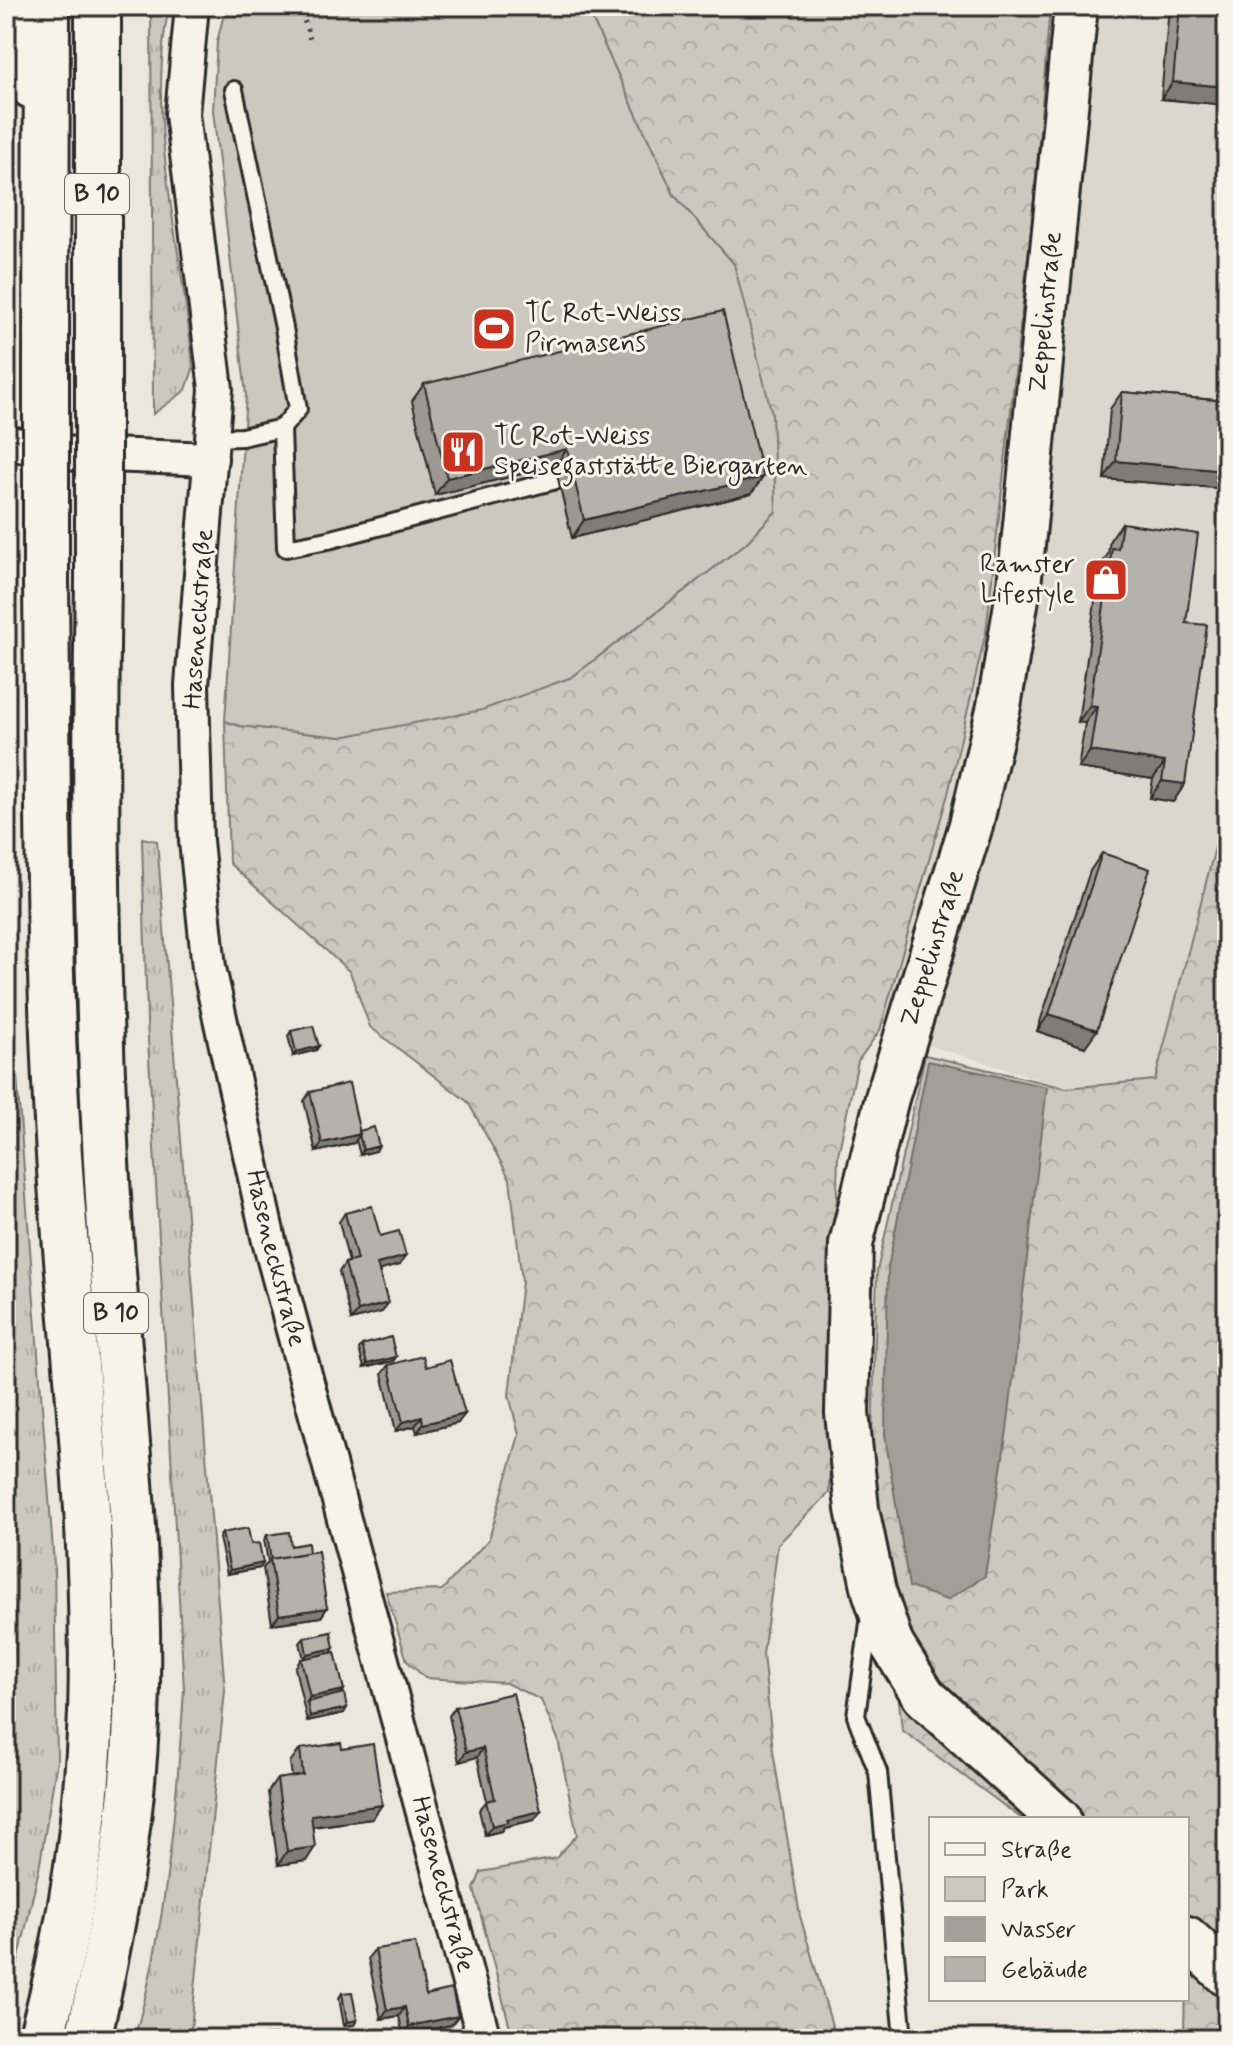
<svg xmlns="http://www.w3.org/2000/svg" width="1233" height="2045" viewBox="0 0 1233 2045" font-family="Mynerve,sans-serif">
	<defs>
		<pattern id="grass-tufts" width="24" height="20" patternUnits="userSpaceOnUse" patternTransform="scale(2)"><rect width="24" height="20" fill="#cbc8bf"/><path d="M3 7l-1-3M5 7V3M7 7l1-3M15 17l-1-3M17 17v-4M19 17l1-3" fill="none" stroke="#aeaca4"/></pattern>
		<pattern id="forest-crowns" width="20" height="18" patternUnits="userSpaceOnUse" patternTransform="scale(2)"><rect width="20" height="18" fill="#cbc8bf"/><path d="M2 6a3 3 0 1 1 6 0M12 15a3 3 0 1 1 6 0" fill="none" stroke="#aeaca4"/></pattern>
	</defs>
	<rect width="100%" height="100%" fill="#ebe7dd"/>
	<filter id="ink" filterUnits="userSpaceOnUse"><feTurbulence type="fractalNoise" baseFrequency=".0125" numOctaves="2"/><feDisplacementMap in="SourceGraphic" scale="16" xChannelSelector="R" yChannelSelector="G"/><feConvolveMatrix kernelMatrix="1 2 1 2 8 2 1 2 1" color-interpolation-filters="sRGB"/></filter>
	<g filter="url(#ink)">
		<polygon fill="#dbd7ce" points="1050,6 1227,6 1227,801 1155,1080 1066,1088 880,1030 948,794 986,632 1034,203"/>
		<g fill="url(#grass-tufts)" stroke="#7b7a75" stroke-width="2">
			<path d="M151 6H169C144 126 184 249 193 369L186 390 153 414Z"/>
			<path d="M142 838 157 841 225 1691 190 2039H134C166 1932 177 1801 184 1689L147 1021Z"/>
			<polygon points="6,1036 15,1051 54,1564 57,1761 39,1869 6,2015"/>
		</g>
		<g fill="url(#forest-crowns)" stroke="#7b7a75" stroke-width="2">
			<polygon points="586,6 1050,6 1034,203 986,632 948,794 880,1030 858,1061 838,1155 829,1493 778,1544 763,1654 773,1751 800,1916 836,2039 513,2039 474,1889 481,1872 556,1858 577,1835 558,1739 541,1700 506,1683 425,1678 407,1661 386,1592 442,1590 489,1539 519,1435 509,1395 522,1281 510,1179 468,1102 370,1027 350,972 229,863 225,721 240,726 341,737 572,677 746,543 776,511 734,264 674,195"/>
			<polygon points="1227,801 1227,1950 1212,1939 1187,1972 1227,1999 1227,2039 1184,2039 1187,1819 1022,1819 902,1730 872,1438 877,1271 925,1055 1066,1088 1155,1080"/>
		</g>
		<polygon fill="#cbc8bf" stroke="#7b7a75" stroke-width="2" points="226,6 586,6 674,195 734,264 772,414 776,511 746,543 572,677 482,710 341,737 240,726 225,721 246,395 213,110 217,42"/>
		<polygon fill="#a29f98" stroke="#72716c" stroke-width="2" points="928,1061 1047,1087 1007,1430 985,1576 947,1600 909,1587 885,1435 888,1268"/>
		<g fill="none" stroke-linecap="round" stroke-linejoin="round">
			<g stroke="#2b2b2b" stroke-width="22">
				<g id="service">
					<polyline points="282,428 286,548 328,540 556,480"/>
					<polyline points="212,438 242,437 282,428 298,409 284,328 234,90"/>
					<polyline points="870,1616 856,1716 878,1772 903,2039"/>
				</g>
			</g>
			<g stroke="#2b2b2b" stroke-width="38">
				<g id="minor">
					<path id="s1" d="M192 6 182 114 216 389 192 685 196 841 209 968 269 1241 484 2039"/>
					<polyline points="6,442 57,453 211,459"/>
				</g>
			</g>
			<g stroke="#2b2b2b" stroke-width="48">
				<g id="tertiary">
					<path id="s2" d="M1059 1819 924 1696 892 1645 874 1591 857 1509 847 1413 851 1244 887 1098 971 825 999 706 1019 586 1076 6"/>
					<polyline points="1187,1938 1227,1975"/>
				</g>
			</g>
			<g stroke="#2b2b2b" stroke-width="50">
				<g id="trunk">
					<polyline points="98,6 98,383"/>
					<polyline points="6,9 18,30 32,86"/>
					<polyline points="46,366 47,6"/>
					<path d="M41 2039C70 1933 87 1822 91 1713 97 1527 71 1340 59 1155 47 964 48 774 46 582"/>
					<path d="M88 2039C112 1934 132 1828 136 1720 143 1551 119 1382 109 1214 96 1003 94 793 98 582"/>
				</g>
			</g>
			<polyline stroke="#2b2b2b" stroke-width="5" stroke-dasharray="2 6" stroke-linecap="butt" points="300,6 311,43"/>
			<use href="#service" stroke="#f7f3e8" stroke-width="16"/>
			<use href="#minor" stroke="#f7f3e8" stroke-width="32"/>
			<use href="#tertiary" stroke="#f7f3e8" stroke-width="42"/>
			<use href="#trunk" stroke="#f7f3e8" stroke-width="44"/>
			<g stroke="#2b2b2b" stroke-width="50" stroke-linecap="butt">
				<g id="trunk-bridge">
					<polyline points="46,366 46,582"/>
					<polyline points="98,383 98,582"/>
				</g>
			</g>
			<use href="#trunk-bridge" stroke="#f7f3e8" stroke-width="44"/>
		</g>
		<g fill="#9c9993" stroke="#2b2b2b" stroke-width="2">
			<polygon points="1169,6 1227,6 1227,105 1161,99"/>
			<polygon points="424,384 763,477 751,494 572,538 555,466 435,495 412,401"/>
			<polygon points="1122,392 1227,401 1227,489 1104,479 1110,409"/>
			<polygon points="1122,523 1186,623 1185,784 1173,802 1150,798 1153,779 1078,768 1085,723 1078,722 1100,566 1108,554 1110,540"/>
			<polygon points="1102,853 1085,1047 1037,1031 1090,871"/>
			<polygon points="291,1031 319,1046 316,1050 293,1056 288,1036"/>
			<polygon points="310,1092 359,1131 376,1151 360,1155 356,1140 354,1143 316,1152 304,1101"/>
			<polygon points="345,1213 380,1236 399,1265 379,1270 388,1303 382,1312 351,1320 339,1272 345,1263 349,1262 339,1222"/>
			<polygon points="362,1345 396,1357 393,1361 364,1368 359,1349"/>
			<polygon points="388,1365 426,1367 458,1423 417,1433 415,1426 396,1431 382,1374"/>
			<polygon points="222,1533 251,1544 263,1563 260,1568 227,1574 219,1538"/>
			<polygon points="267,1535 309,1553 327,1608 321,1617 272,1624 263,1568 268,1562 264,1540"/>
			<polygon points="331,1632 304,1659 300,1643 304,1638"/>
			<polygon points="301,1659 341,1694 344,1713 307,1721 295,1668"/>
			<polygon points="455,1707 534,1820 504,1827 501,1831 485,1835 479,1810 487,1801 477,1757 459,1762 449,1716"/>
			<polygon points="300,1749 342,1749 372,1819 313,1827 306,1861 278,1865 268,1792 277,1779 292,1777 290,1762"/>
			<polygon points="375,1949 426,1995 458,2016 451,2025 403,2035 399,2016 381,2019 368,1958"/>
			<polygon points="342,1993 357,2020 354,2025 344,2026 339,1998"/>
		</g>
		<g fill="#7f7d78" stroke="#2b2b2b" stroke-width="2">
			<polygon points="1173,82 1227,87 1227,105 1161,99"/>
			<polygon points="567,449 555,466 435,495 447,478"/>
			<polygon points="1116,461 1227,471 1227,489 1104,479"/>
			<polygon points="763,477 751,494 572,538 584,520"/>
			<polygon points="1090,705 1097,706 1085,723 1078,722"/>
			<polygon points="1090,751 1165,762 1153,779 1078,768"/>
			<polygon points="1162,781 1185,784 1173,802 1150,798"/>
			<polygon points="1049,1014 1097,1030 1085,1047 1037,1031"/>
			<polygon points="319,1046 316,1050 293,1056 296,1052"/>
			<polygon points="360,1134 354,1143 316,1152 322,1143"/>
			<polygon points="379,1146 376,1151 360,1155 363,1150"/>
			<polygon points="406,1256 399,1265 371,1273 377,1264"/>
			<polygon points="388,1303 382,1312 351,1320 358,1311"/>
			<polygon points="396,1357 393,1361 364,1368 367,1364"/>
			<polygon points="465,1414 458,1423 417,1433 423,1424"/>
			<polygon points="422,1417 415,1426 396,1431 403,1422"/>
			<polygon points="263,1563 260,1568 227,1574 230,1570"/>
			<polygon points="327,1608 321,1617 272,1624 279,1615"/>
			<polygon points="334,1648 331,1653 304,1659 307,1654"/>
			<polygon points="344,1690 338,1699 307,1702 310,1697"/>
			<polygon points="347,1708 344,1713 307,1721 310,1716"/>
			<polygon points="483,1748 477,1757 459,1762 466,1752"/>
			<polygon points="382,1805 372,1819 302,1828 311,1815"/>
			<polygon points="541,1811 534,1820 504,1827 501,1831 485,1835 492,1826 507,1819"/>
			<polygon points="315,1847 306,1861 278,1865 287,1851"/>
			<polygon points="405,2007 399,2016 381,2019 387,2010"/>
			<polygon points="458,2016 451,2025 403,2035 409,2026"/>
			<polygon points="357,2020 354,2025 344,2026 347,2022"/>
		</g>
		<g fill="#b5b2ab" stroke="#2b2b2b" stroke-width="2">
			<polygon points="1180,6 1227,6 1227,87 1173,82"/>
			<polygon points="723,311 763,477 584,520 567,449 447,478 424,384"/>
			<polygon points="1122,392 1227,401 1227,471 1116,461"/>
			<polygon points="1122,523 1198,534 1186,623 1207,625 1185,784 1162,781 1165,762 1090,751 1097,706 1090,705 1112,548 1118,549"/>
			<polygon points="1102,853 1150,869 1097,1030 1049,1014"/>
			<polygon points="313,1026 319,1046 296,1052 291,1031"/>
			<polygon points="349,1083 360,1134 322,1143 310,1092"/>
			<polygon points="374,1127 379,1146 363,1150 359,1134 360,1134 359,1131"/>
			<polygon points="372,1206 380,1236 399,1231 406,1256 377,1264 388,1303 358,1311 345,1263 357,1260 345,1213"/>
			<polygon points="391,1337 396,1357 367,1364 362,1345"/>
			<polygon points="423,1356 426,1367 450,1360 465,1414 423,1424 422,1417 403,1422 388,1365"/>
			<polygon points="248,1528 251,1544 259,1543 263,1563 230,1570 222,1533"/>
			<polygon points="289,1532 291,1546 308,1543 309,1553 271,1559 267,1535"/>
			<polygon points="318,1551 327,1608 279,1615 270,1559"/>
			<polygon points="331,1632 334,1648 307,1654 304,1638"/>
			<polygon points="335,1652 344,1690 310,1697 301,1659"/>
			<polygon points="344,1693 347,1708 310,1716 307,1702"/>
			<polygon points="513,1693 541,1811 507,1819 508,1822 492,1826 486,1801 495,1799 483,1748 466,1752 455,1707"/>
			<polygon points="341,1743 342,1749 373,1744 382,1805 311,1815 315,1847 287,1851 277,1779 303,1775 300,1749"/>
			<polygon points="415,1943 426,1995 452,1989 458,2016 409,2026 405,2007 387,2010 375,1949"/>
			<polygon points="352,1992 357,2020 347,2022 342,1993"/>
			<polygon points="275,2035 276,2039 264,2039 264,2036"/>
		</g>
	</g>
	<defs>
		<g id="stadium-square" transform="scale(2.3)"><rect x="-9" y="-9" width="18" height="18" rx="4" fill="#c8321e" stroke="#f7f3e8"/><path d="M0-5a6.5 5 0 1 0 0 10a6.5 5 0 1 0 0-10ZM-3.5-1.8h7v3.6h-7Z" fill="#fff"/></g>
		<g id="restaurant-square" transform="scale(2.3)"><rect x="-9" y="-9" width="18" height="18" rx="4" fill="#c8321e" stroke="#f7f3e8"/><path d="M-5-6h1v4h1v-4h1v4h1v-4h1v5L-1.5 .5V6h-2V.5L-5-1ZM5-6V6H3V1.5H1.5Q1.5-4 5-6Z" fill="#fff"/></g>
		<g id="shop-square" transform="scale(2.3)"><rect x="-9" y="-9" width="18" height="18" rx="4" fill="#c8321e" stroke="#f7f3e8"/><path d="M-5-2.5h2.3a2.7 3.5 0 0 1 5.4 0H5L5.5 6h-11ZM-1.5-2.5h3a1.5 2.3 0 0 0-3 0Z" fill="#fff"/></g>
	</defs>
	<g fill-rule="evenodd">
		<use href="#stadium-square" x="494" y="329"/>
		<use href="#restaurant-square" x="463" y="452"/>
		<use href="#shop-square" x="1106" y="580"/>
	</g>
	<g text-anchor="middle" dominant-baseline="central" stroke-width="6" stroke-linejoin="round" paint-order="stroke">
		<g fill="#f7f3e8" stroke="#686764" stroke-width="2">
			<rect x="65" y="174" width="64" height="40" rx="6"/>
			<rect x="84" y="1293" width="64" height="40" rx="6"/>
		</g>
		<g font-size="24" font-weight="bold" fill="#2b2b2b">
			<text x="97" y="194">B 10</text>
			<text x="116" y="1313">B 10</text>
		</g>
		<g font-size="26" fill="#2b2b2b" stroke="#f7f3e8">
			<text stroke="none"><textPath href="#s2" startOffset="1604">Zeppelinstraße</textPath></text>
			<text transform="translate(199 619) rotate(-86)">Haseneckstraße</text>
			<text stroke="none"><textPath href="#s2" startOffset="956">Zeppelinstraße</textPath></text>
			<text stroke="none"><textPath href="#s1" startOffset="1264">Haseneckstraße</textPath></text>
			<text stroke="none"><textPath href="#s1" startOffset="1912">Haseneckstraße</textPath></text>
		</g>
		<g font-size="26" fill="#2b2b2b" stroke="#f7f3e8" text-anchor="start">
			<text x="525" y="314">TC Rot-Weiss<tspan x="525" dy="30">Pirmasens</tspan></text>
			<text x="494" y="437">TC Rot-Weiss<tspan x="494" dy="30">Speisegaststätte Biergarten</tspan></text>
			<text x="1075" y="565" text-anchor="end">Ramster<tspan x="1075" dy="30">Lifestyle</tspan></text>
		</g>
	</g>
	<rect width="1233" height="2045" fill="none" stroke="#f7f3e8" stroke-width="32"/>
	<rect x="16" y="16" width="1201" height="2013" fill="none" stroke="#2b2b2b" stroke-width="3" filter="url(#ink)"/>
	<rect x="929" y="1817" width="260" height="184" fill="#f7f3e8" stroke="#a5a39c" stroke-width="2"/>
	<rect x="945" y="1843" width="40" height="12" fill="#f7f3e8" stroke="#a5a39c" stroke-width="2"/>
	<text x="1001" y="1857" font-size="24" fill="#2b2b2b">Straße</text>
	<rect x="945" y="1877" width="40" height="24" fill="#cbc8bf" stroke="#a5a39c" stroke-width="2"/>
	<text x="1001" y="1897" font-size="24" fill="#2b2b2b">Park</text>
	<rect x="945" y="1917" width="40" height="24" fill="#a29f98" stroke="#a5a39c" stroke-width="2"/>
	<text x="1001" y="1937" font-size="24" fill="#2b2b2b">Wasser</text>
	<rect x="945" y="1957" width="40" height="24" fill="#b5b2ab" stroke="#a5a39c" stroke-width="2"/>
	<text x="1001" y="1977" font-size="24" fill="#2b2b2b">Gebäude</text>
</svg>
